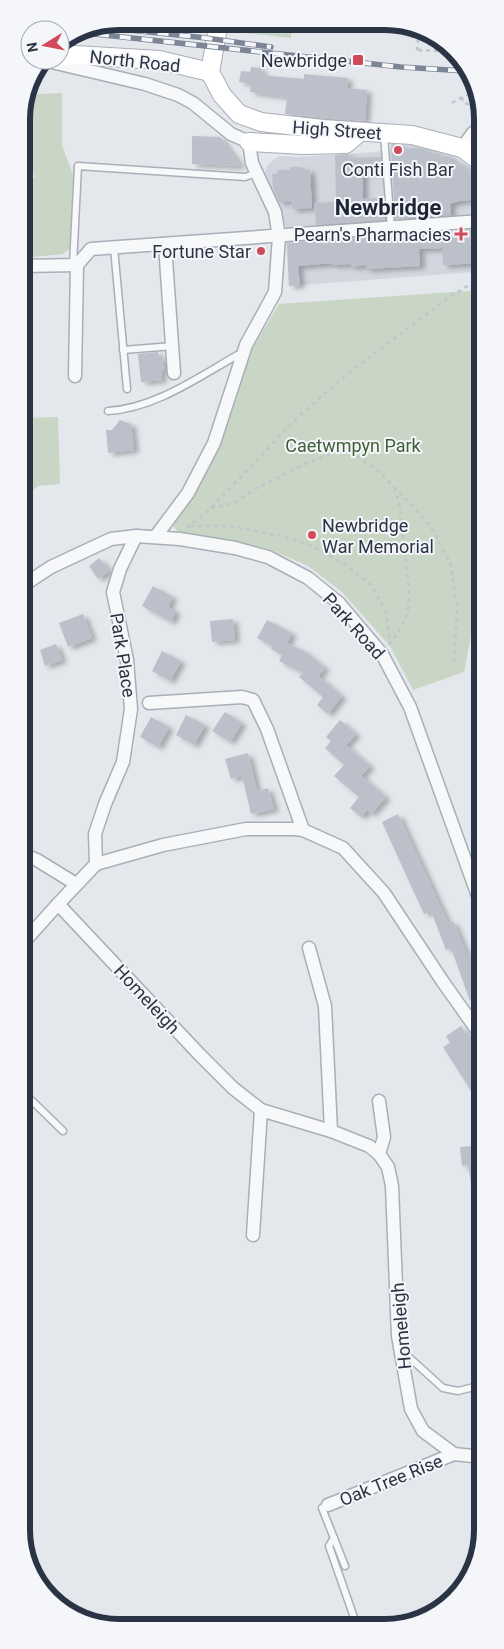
<svg xmlns="http://www.w3.org/2000/svg" width="504" height="1649" viewBox="0 0 504 1649" font-family="Roboto,sans-serif">
	<defs>
		<filter id="shadow"><feDropShadow dx="5" dy="3" stdDeviation="2.5" flood-color="#0004"/></filter>
	</defs>
	<rect width="100%" height="100%" fill="#e4e7ec"/>
	<polygon fill="#d2d6de" points="410,144 429,146 455,157 481,174 481,282 474,272 289,286 286,227 265,174 267,166 273,160 280,156 297,157 376,152"/>
	<g fill="#c9d6c5">
		<polygon points="227,22 292,22 291,38 226,31"/>
		<path d="M27 93 42 94 62 93V145L73 175 70 248 63 254 22 258V179L35 177C24 142 17 130 27 93Z"/>
		<polygon points="481,290 482,614 475,615 464,672 413,690 390,646 342,592 308,566 269,549 196,534 180,534 171,524 233,398 250,352 279,304"/>
		<polygon points="58,417 60,484 38,486 22,500 22,418"/>
	</g>
	<g fill="#bbc0ca" filter="url(#shadow)">
		<polygon points="251,67 262,68 261,74 271,76 304,79 304,74 348,78 347,88 367,90 365,121 285,114 287,97 250,92 251,84 239,82 241,71 250,72"/>
		<polygon points="192,136 220,137 241,166 192,164"/>
		<polygon points="391,144 401,145 401,149 419,148 426,150 427,152 437,153 438,157 449,156 450,160 481,176 481,211 471,200 460,201 450,204 451,215 395,219"/>
		<polygon points="349,154 350,158 381,157 382,172 363,173 363,199 384,198 385,220 316,225 314,203 336,202 335,155"/>
		<polygon points="290,167 301,167 301,170 310,170 312,208 292,209 291,201 279,202 273,188 272,174 278,173 278,170 290,170"/>
		<polygon points="481,229 481,263 443,265 442,248 419,249 420,266 366,269 366,265 351,267 351,264 332,265 332,263 298,266 300,285 289,286 287,243"/>
		<polygon points="158,352 159,358 162,358 164,371 161,371 162,380 141,382 138,354"/>
		<polygon points="120,420 131,424 134,450 108,453 106,430 112,430"/>
		<polygon points="99,558 109,571 98,579 89,566"/>
		<polygon points="153,586 173,597 168,607 176,611 171,622 142,606"/>
		<polygon points="83,614 92,638 68,647 59,623"/>
		<polygon points="233,619 235,640 212,642 210,621"/>
		<polygon points="267,620 292,633 287,643 304,651 325,668 318,676 342,696 328,714 317,705 323,697 299,677 303,673 279,661 282,655 271,649 272,646 257,638"/>
		<polygon points="56,644 62,660 45,666 40,650"/>
		<polygon points="162,651 181,661 170,681 152,671"/>
		<polygon points="225,712 242,723 230,742 212,731"/>
		<polygon points="186,715 205,725 194,745 176,735"/>
		<polygon points="151,717 169,727 158,747 140,737"/>
		<polygon points="340,720 356,734 346,745 370,766 361,776 386,797 371,814 367,810 361,817 350,808 359,797 334,776 344,765 325,748 331,741 326,737"/>
		<polygon points="248,753 257,791 268,788 274,809 251,814 242,776 231,779 225,759"/>
		<polygon points="398,814 448,923 453,921 467,955 472,954 482,981 482,996 470,1001 451,948 446,950 431,911 424,914 406,875 382,822"/>
		<polygon points="461,1026 482,1058 482,1108 443,1047 450,1043 446,1036"/>
		<polygon points="472,1146 473,1160 482,1159 482,1183 471,1184 468,1165 462,1166 460,1147"/>
	</g>
	<g fill="none" stroke-linecap="round" stroke-linejoin="round">
		<g stroke="#a9aeb7" stroke-width="9">
			<g id="lane">
				<polyline points="384,135 391,228"/>
				<polyline points="114,248 127,389"/>
				<polyline points="73,265 78,166 245,177 257,173"/>
				<polyline points="123,350 173,346"/>
				<path d="M108 411C157 408 201 375 243 352"/>
				<polyline points="23,1092 63,1131"/>
				<polyline points="402,1351 443,1388 458,1391 482,1385"/>
				<polyline points="328,1505 322,1508 345,1566"/>
				<polyline points="334,1538 329,1546 357,1626"/>
			</g>
		</g>
		<g stroke="#a9aeb7" stroke-width="15">
			<g id="street">
				<polyline points="43,60 145,84 178,95 193,103 231,134 249,142 252,163 275,212 279,237 275,292 246,345 214,443 188,493 156,536"/>
				<polyline points="462,148 473,133 481,127"/>
				<polyline points="165,245 174,373"/>
				<polyline points="22,266 77,265"/>
				<polyline points="75,376 77,265 91,249 481,221"/>
				<polyline points="22,586 51,567 111,539 136,536 180,539 235,548 268,557 308,578 339,603 382,654 410,707 482,907"/>
				<polyline points="149,703 242,697 253,700 267,729 303,830"/>
				<polyline points="22,854 37,860 76,884"/>
				<polyline points="96,864 95,834 105,804 123,762 131,709 127,660 113,592 120,569 136,536"/>
				<polyline points="58,904 199,1054 233,1088 261,1110 331,1131 369,1146 379,1154"/>
				<polyline points="22,944 58,904 96,864 163,845 246,829 295,829 303,830 343,848 384,893 443,982 482,1037"/>
				<polyline points="309,948 325,1006 331,1131"/>
				<polyline points="379,1101 384,1137 379,1154 388,1167 392,1186 398,1336 411,1409 423,1431 454,1454 482,1457"/>
				<polyline points="253,1235 261,1110"/>
				<polyline points="328,1505 454,1454"/>
			</g>
		</g>
		<g stroke="#a9aeb7" stroke-width="20">
			<g id="secondary">
				<polyline points="60,56 76,55 159,60 210,72"/>
				<polyline points="210,72 222,95 239,114 261,122 323,129 412,135 462,148 481,162"/>
				<polyline points="210,72 219,22"/>
				<polyline points="249,142 303,145 346,144 360,132"/>
			</g>
		</g>
		<g stroke="#c2c5cb" stroke-width="2.5" stroke-dasharray="4 4" stroke-linecap="butt">
			<polyline points="418,39 417,49 420,50"/>
			<polyline points="420,52 420,50 455,52"/>
			<polyline points="478,95 465,95 462,98 463,102 468,104 481,103"/>
			<polyline points="452,103 462,97"/>
			<polyline points="211,508 234,503 255,489 303,465 337,451 352,453 377,470 408,501 431,527 450,562 457,607 454,666"/>
			<polyline points="190,526 228,526 281,536 312,546 345,564 372,586 386,612 390,642"/>
			<polyline points="187,528 211,508 300,415 346,375 451,296 481,278"/>
			<polyline points="389,645 397,634 408,613 409,587 399,502 395,489"/>
		</g>
		<use href="#lane" stroke="#f7f8fa" stroke-width="6"/>
		<use href="#street" stroke="#f7f8fa" stroke-width="12"/>
		<use href="#secondary" stroke="#fff" stroke-width="18"/>
		<g stroke="#7d8696" stroke-width="5.5">
			<g id="rail">
				<polyline points="92,26 206,38 271,47"/>
				<polyline points="76,32 401,67 465,71"/>
			</g>
		</g>
		<use href="#rail" stroke="#f4f6f9" stroke-width="4" stroke-dasharray="11" stroke-linecap="butt"/>
	</g>
	<g fill="#d1495b" stroke="#f4f6f9" stroke-width="2">
		<rect x="352" y="54" width="12" height="12" rx="2.5"/>
		<circle cx="398" cy="150" r="5"/>
		<path d="M458.5 226.5h5v5h5v5h-5v5h-5v-5h-5v-5h5z"/>
		<circle cx="261" cy="251" r="5"/>
		<circle cx="312" cy="535" r="5"/>
	</g>
	<g text-anchor="middle" dominant-baseline="central" stroke-width="4" stroke-linejoin="round" paint-order="stroke">
		<g font-size="18" fill="#2b3445" stroke="#f4f6f9" text-anchor="end">
			<text x="347" y="60">Newbridge</text>
			<text x="398" y="169" text-anchor="middle">Conti Fish Bar</text>
			<text x="451" y="234">Pearn's Pharmacies</text>
			<text x="251" y="251">Fortune Star</text>
			<text x="322" y="525" text-anchor="start">Newbridge<tspan x="322" dy="21">War Memorial</tspan></text>
		</g>
		<g font-size="18" fill="#2b3445" stroke="#f4f6f9">
			<text transform="translate(135 61) rotate(6)">North Road</text>
			<text transform="translate(337 130) rotate(4)">High Street</text>
			<text transform="translate(354 626) rotate(48)">Park Road</text>
			<text transform="translate(123 655) rotate(81)">Park Place</text>
			<text transform="translate(147 999) rotate(47)">Homeleigh</text>
			<text transform="translate(401 1326) rotate(-95)">Homeleigh</text>
			<text transform="translate(391 1480) rotate(-22)">Oak Tree Rise</text>
		</g>
		<g font-size="18" fill="#3f6138" stroke="#f4f6f9">
			<text x="353" y="445">Caetwmpyn Park</text>
		</g>
		<g font-size="22" font-weight="bold" fill="#1d2536" stroke="#f4f6f9">
			<text x="388" y="207">Newbridge</text>
		</g>
	</g>
	<path d="M0 0H504V1649H0ZM119 30H385A89 89 0 0 1 474 119V1530A89 89 0 0 1 385 1619H119A89 89 0 0 1 30 1530V119A89 89 0 0 1 119 30Z" fill="#f4f6f9" fill-rule="evenodd"/>
	<path fill="none" stroke="#2b3445" stroke-width="6" d="M119 30H385A89 89 0 0 1 474 119V1530A89 89 0 0 1 385 1619H119A89 89 0 0 1 30 1530V119A89 89 0 0 1 119 30Z"/>
	<g transform="translate(45 45) rotate(260)"><circle r="24" fill="#f4f6f9" stroke="#a4a8b1"/>
	<path d="M0-4L9 19L0 12L-9 19Z" fill="#d1495b"/>
	<text y="-8" font-size="14" font-weight="bold" text-anchor="middle" fill="#2b3445">N</text>
	</g>
</svg>
